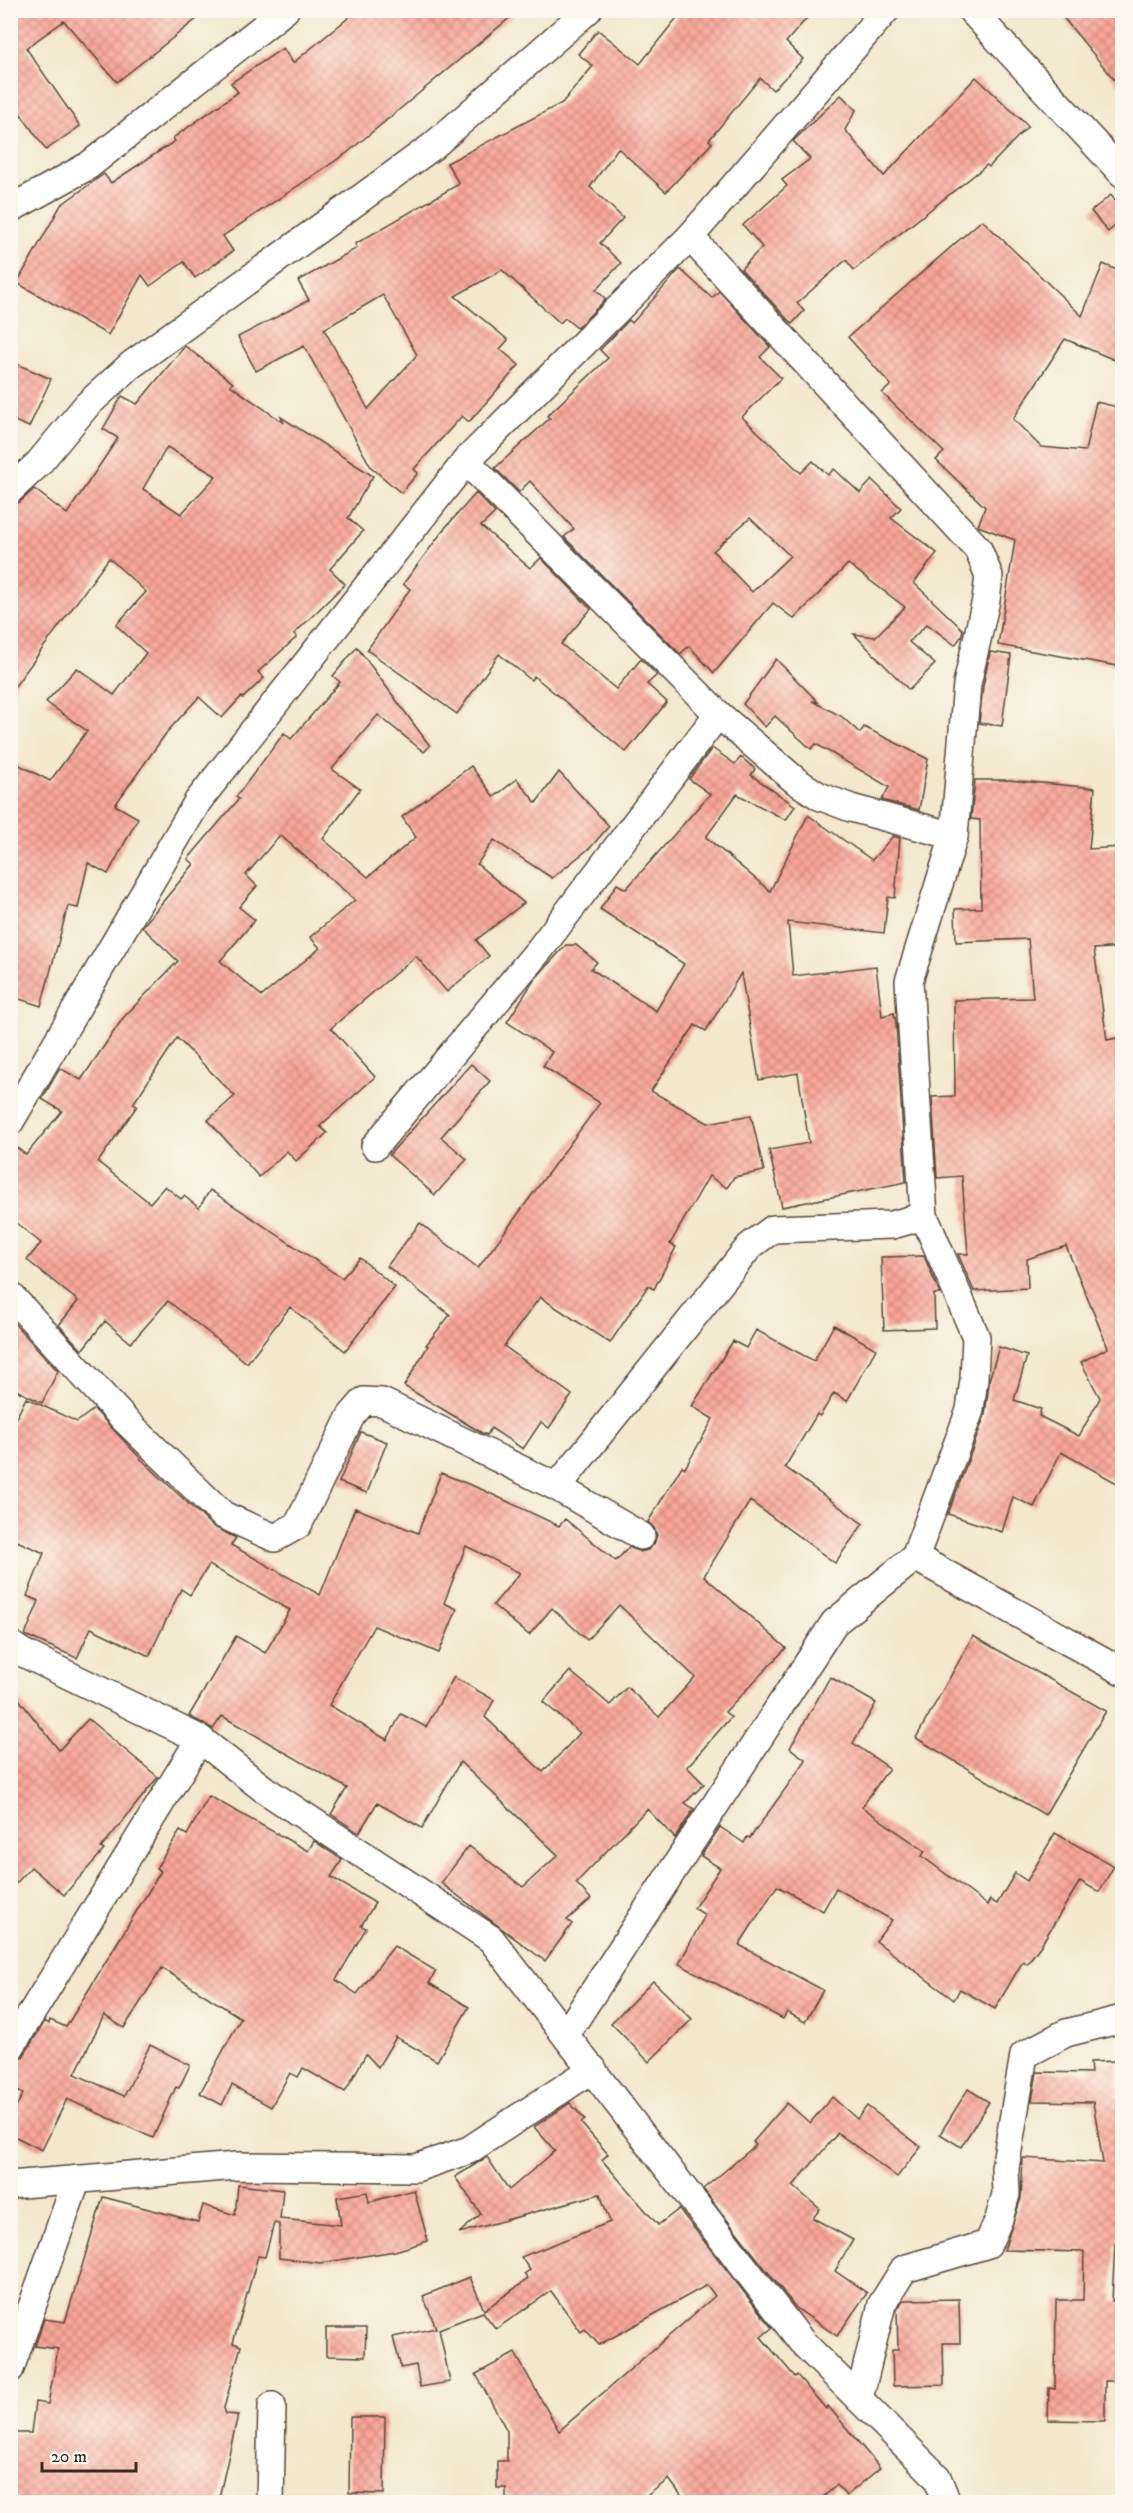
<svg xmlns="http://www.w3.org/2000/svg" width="1133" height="2513" viewBox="0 0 1133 2513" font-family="'IM FELL DW Pica',serif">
	<defs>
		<pattern id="building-cross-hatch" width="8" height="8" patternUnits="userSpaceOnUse" patternTransform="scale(1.5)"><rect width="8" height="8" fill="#faa699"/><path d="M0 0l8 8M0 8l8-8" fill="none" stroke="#cc877c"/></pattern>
	</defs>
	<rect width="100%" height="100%" fill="#fbf7ec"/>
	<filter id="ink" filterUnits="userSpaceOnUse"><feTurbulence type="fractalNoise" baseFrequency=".0167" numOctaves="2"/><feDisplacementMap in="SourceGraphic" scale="12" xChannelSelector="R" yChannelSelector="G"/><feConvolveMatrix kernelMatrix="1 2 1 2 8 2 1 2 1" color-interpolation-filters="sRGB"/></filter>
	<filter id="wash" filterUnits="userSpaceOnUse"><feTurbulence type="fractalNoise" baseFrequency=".008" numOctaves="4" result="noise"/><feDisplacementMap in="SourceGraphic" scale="24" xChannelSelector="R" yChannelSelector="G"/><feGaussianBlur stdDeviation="1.35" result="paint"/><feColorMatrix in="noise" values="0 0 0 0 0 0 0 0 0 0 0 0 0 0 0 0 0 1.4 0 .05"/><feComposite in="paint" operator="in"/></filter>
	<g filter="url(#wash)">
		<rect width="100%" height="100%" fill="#f3e7cd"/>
		<g id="blocks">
			<g fill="url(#building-cross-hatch)" fill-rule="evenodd">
				<polygon points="10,10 208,10 117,82 64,21 26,48 80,126 46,150 10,99"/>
				<polygon points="358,10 519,10 347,153 223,236 233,251 195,278 184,262 150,286 142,275 108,335 17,283 61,205 104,174 111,183 175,141 173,138 238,92 231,83 283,48 293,63"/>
				<path d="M683 10H814L786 42 803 59 773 90 760 78 709 140 712 143 666 192 618 148 590 187 623 218 600 243 621 263 596 290 606 299 577 328 565 318 560 323 502 270 455 296 508 340 500 349 519 365 469 422 462 416 414 469 418 473 401 493 371 467 304 346 256 371 238 337 309 300 298 281 357 248 355 244 459 184 447 163 562 103 593 66 578 54 598 30 640 64ZM383 295 417 355 368 409 324 329Z"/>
				<polygon points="1057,10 1122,10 1122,89"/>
				<polygon points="976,77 1028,126 989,167 987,165 854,270 846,260 797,303 804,311 792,324 741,269 762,247 743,225 787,186 782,180 810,159 793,141 841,95 856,110 845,130 884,176"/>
				<polygon points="1111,195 1122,210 1122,220 1108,232 1091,211"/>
				<polygon points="982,220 1082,316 1103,264 1122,272 1122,363 1065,339 1013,419 1041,447 1085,451 1096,402 1122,408 1122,633 1118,666 998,645 1015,540 978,526 985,507 936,460 944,452 882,393 891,385 848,337"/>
				<path d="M680 269 712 298 719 291 770 347 760 357 781 378 742 417 801 473 813 461 828 475 834 469 860 493 872 480 901 508 891 518 937 553 914 583 963 630 961 637 955 645 927 624 909 642 935 664 909 690 854 634 875 637 905 607 848 564 794 619 773 603 714 673 689 646 680 654 564 537 574 529 530 481 519 492 495 468 550 418 547 416 608 358 600 350 629 320 632 323ZM750 518 790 556 752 592 713 551Z"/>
				<path d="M185 346 233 383 230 385 284 423 281 417 373 476 348 518 363 531 330 569 345 584 294 634 297 637 258 672 264 678 243 698 241 697 222 718 199 697 167 732 115 805 138 818 108 874 88 863 78 908 68 906 41 1006 10 996V760L50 781 87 731 46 702 77 668 114 695 146 653 116 625 146 592 109 558 10 693V505L20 502 34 489 67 514 118 438 103 429 122 396 137 404ZM167 447 216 476 181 514 143 489Z"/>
				<polygon points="10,361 51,379 29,427 10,419"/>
				<polygon points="476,493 495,513 481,526 530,568 541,558 591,609 561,644 616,689 641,659 657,675 647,684 667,702 626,752 534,676 531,680 499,654 457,714 367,650 410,589 403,584 445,528"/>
				<path d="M357 647 430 746 424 752 378 715 332 769 360 789 323 839 368 877 416 837 402 817 471 766 494 797 517 779 536 803 559 772 609 826 591 847 552 878 494 840 477 864 524 903 476 940 489 956 447 992 416 956 331 1028 375 1077 320 1126 327 1133 296 1161 287 1151 259 1177 208 1120 235 1096 177 1038 133 1104 137 1106 98 1162 150 1203 165 1186 181 1199 184 1196 199 1208 210 1190 342 1278 360 1258 395 1287 345 1351 290 1307 247 1363 168 1301 131 1343 105 1321 82 1350 59 1325 78 1301 27 1260 41 1243 10 1218V1142L26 1155 62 1111 42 1099 60 1068 81 1080 123 1018 178 961 142 927 194 864 188 859 239 799 236 797 284 733 291 739 340 682 333 676ZM280 835 355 900 310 937 320 948 262 996 220 961 255 920 239 907 257 886 246 875Z"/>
				<polygon points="990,652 1011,655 1002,726 979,723 983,686"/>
				<polygon points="776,659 818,702 812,701 841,716 860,733 864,727 928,759 919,810 882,800 889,787 816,744 811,749 775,716 765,727 743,704"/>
				<polygon points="712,748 735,764 741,757 755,769 751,775 795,806 786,820 737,794 706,837 770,891 808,815 872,860 893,836 900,838 895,898 888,897 884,933 788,922 793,976 876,966 882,1016 894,1013 896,1023 906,1182 782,1207 769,1150 809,1143 798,1073 759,1080 741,973 706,1031 695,1025 651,1091 708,1123 751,1115 764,1171 734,1177 727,1188 709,1176 670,1244 676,1247 654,1289 648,1286 610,1343 540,1297 504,1346 572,1395 549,1428 541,1422 523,1449 491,1428 487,1435 482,1433 404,1386 428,1346 426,1345 450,1315 387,1266 420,1223 478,1268 600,1103 543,1066 552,1052 507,1022 534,980 566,945 576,945 597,962 591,969 656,1011 684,964 600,909 617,884 626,889 710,794 689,779"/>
				<polygon points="975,780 1008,780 1095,788 1089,849 1122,847 1122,947 1094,949 1107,1040 1122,1037 1122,1486 1061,1452 1034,1507 1013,1497 1002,1532 948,1514 985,1415 990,1377 999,1347 1027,1356 1014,1400 1041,1409 1039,1416 1079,1436 1100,1398 1081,1362 1108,1348 1066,1246 1027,1259 1028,1288 974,1291 958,1254 968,1254 962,1176 937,1178 932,1097 955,1096 954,1000 1033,998 1028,939 956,942 955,909 981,908 980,820 971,819"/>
				<polygon points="471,1064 490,1081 441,1137 467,1159 435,1195 389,1155"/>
				<polygon points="924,1256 940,1294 934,1294 935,1328 884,1330 881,1257"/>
				<polygon points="10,1319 58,1371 42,1403 10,1387"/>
				<path d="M834 1325 876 1349 847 1401 834 1393 820 1416 817 1414 785 1467 863 1524 835 1563 750 1501 704 1576 786 1648 725 1712 731 1717 687 1767 704 1784 685 1803 694 1809 675 1838 647 1809 576 1883 591 1899 567 1920 572 1924 545 1961 441 1883 469 1846 523 1887 558 1855 460 1762 422 1828 377 1803 359 1833 331 1814 347 1788 222 1716 213 1729 189 1716 236 1636 265 1653 290 1610 209 1565 190 1595 181 1589 149 1656 91 1628 77 1658 25 1635 39 1601 27 1596 44 1553 10 1538V1431L26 1398 77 1422 94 1409 143 1461 212 1526 236 1538 231 1545 320 1595 355 1508 418 1533 441 1473 483 1490 559 1526 565 1519 616 1561 629 1547 640 1552 648 1550 654 1544 657 1535 654 1528 648 1522 682 1466 685 1468 713 1419 692 1406 733 1341 746 1348 756 1330 814 1361ZM466 1546 520 1573 493 1605 529 1635 552 1608 587 1640 619 1605 695 1677 659 1717 627 1687 610 1705 570 1671 543 1702 580 1733 543 1772 485 1717 494 1700 454 1677 426 1727 401 1714 387 1740 329 1705 374 1626 439 1653 457 1609 444 1603Z"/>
				<polygon points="361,1432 387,1442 367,1493 339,1482"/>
				<polygon points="973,1636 1106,1711 1045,1815 916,1738"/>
				<polygon points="830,1677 876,1703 853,1743 889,1768 862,1807 925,1851 922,1856 987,1905 990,1900 997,1904 1015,1873 1027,1881 1055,1833 1114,1866 1099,1892 1080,1881 1041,1945 1027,1964 1023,1961 995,2009 960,1989 954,2000 876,1941 892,1920 836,1888 823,1911 777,1886 739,1945 823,1990 805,2022 787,2012 783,2019 679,1964 705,1915 694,1908 720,1868 701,1856 720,1827 744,1843 747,1837 750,1838 806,1760 790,1748"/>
				<polygon points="10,1688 59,1750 88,1719 158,1777 101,1848 104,1850 64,1895 31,1867 10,1890"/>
				<polygon points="209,1796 308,1851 314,1841 342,1860 331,1877 375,1903 361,1926 366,1928 336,1980 357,1994 394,1946 436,1971 429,1983 469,2007 437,2061 396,2037 378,2067 366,2054 345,2092 303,2068 298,2077 290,2073 271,2107 232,2085 222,2105 200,2093 241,2018 162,1968 124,2028 104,2015 75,2074 124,2096 150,2045 190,2065 179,2088 176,2087 153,2138 67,2099 42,2150 10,2134 10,2118 23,2094 10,2087 10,2064 23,2057 45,2021 49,2024 50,2020 66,2027 161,1871 156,1868 180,1831 187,1835"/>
				<polygon points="653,1981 692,2019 649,2062 611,2023"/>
				<polygon points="1117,2061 1122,2160 1122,2244 1115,2244 1112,2301 1122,2301 1122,2381 1105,2381 1105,2421 1048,2420 1049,2388 1055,2389 1056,2300 1083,2300 1084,2252 1004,2250 1021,2198 1023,2158 1103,2163 1093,2102 1032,2101 1037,2072 1091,2073 1090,2062"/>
				<polygon points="968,2089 989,2102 961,2147 940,2134"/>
				<polygon points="832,2097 857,2119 867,2106 921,2147 897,2177 838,2133 793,2186 820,2209 813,2218 853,2240 835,2271 867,2293 837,2336 796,2308 703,2189 756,2145 753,2142 787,2103 810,2123"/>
				<polygon points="570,2103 585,2120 581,2123 608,2154 602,2160 658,2225 679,2209 772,2328 761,2337 795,2377 797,2375 826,2409 828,2406 880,2468 846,2496 837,2485 817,2502 686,2502 669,2479 639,2502 506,2502 506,2488 497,2488 497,2461 507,2461 507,2431 476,2374 515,2353 559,2431 715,2296 707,2285 599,2345 585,2329 581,2332 551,2291 496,2329 483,2312 439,2329 450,2382 420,2387 416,2365 401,2368 393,2337 436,2328 423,2296 470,2277 484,2310 528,2279 524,2274 530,2270 521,2257 610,2222 600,2194 459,2233 481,2214 455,2177 487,2157 509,2190 555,2151 534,2127"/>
				<polygon points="238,2185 283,2190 280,2219 341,2225 337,2197 367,2192 369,2202 414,2190 428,2241 395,2251 321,2263 279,2258 279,2224 274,2223 265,2257 258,2256 233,2343 241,2346 224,2408 226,2414 238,2415 218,2502 10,2502 10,2433 31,2433 35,2402 48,2404 58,2349 35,2346 44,2319 65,2322 103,2197 198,2222 203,2205 235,2215"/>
				<polygon points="959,2299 960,2343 943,2343 944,2385 893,2386 892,2350 898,2350 897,2310 903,2300"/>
				<polygon points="326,2328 366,2328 365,2357 326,2356"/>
				<polygon points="350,2417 385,2417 384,2494 349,2493"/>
			</g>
		</g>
	</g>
	<g filter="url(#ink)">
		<use href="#blocks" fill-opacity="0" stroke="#574638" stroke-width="1.5"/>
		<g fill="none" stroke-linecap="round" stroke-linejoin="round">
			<g stroke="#574638" stroke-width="30">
				<g id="minor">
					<polyline points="971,10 1122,173"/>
					<polyline points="10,209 88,166 285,10"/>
					<polyline points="690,237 978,549 989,576 986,600 967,684 954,836 909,981 924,1216 976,1337 974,1379 970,1410 915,1557"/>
					<polyline points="466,461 718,714 796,781 819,796 851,808 954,836"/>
					<polyline points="10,490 38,464 87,405 131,365 433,146 588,10"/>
					<polyline points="10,1122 198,801 466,461 690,237 886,10"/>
					<polyline points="375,1146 540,949 718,714"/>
					<polyline points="10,1295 124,1419 223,1515 275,1538 298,1525 351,1416 364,1401 382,1402 557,1487 641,1536"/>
					<polyline points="557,1487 750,1246 773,1229 892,1225 924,1216"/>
					<polyline points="10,1644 23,1653 200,1739 265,1790 491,1939 802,2342 937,2477 947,2502"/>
					<polyline points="566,2034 834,1623 915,1557 1122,1671"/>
					<polyline points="10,2048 200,1739"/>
					<polyline points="10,2185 237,2166 416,2168 469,2150 593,2069"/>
					<polyline points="10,2369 77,2179"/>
					<polyline points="859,2399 882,2304 904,2269 988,2244 999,2219 1006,2194 1005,2168 1024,2055 1066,2033 1122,2019"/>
					<polyline points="270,2502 272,2406"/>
				</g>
			</g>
			<use href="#minor" stroke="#fff" stroke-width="27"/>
		</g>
	</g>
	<rect width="1133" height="2513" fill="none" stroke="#fbf7ec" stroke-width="36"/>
	<path d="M42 2462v9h94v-9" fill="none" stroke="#3b2a1e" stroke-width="3"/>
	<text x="51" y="2462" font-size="18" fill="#3b2a1e" stroke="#fbf7ec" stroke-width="4.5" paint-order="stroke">20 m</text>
</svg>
